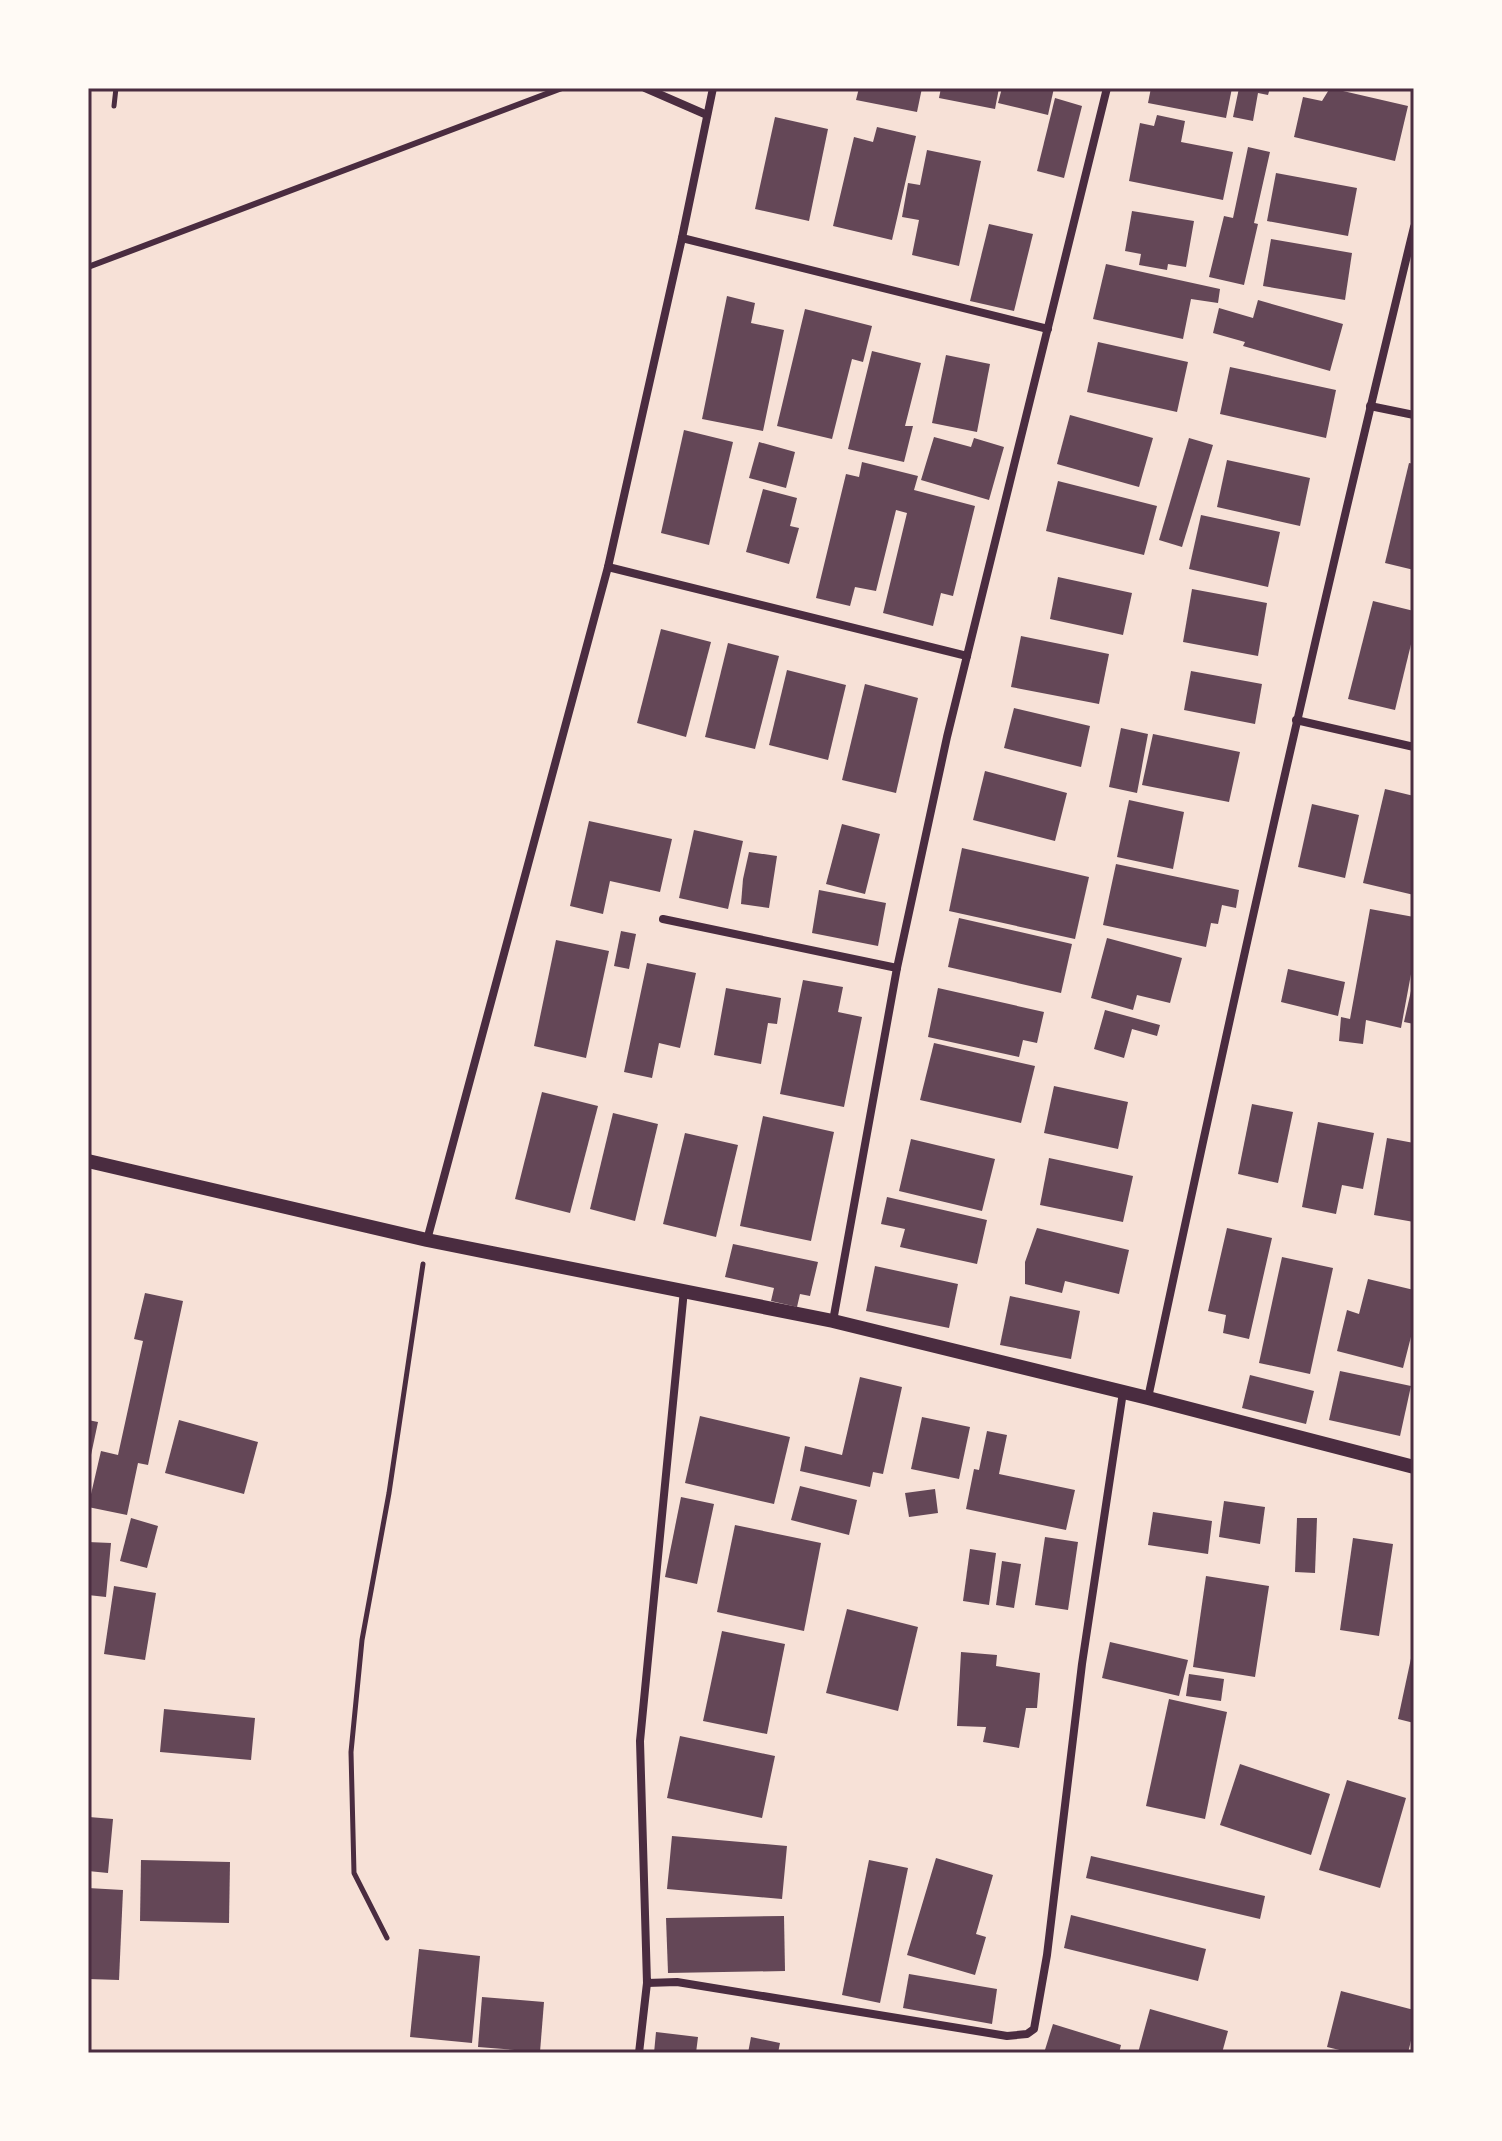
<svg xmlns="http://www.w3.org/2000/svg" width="1502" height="2141" viewBox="0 0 1502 2141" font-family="'Archivo Narrow',sans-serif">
	<rect width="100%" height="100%" fill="#f7e1d7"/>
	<g fill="#644757">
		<polygon points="859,88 922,88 917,112 856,100"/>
		<polygon points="941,88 999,88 995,109 939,98"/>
		<polygon points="1002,88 1054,88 1048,115 998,103"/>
		<polygon points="1151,88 1232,88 1226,118 1148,103"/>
		<polygon points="1239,88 1270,88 1268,95 1258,93 1253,121 1233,117"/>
		<polygon points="1330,88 1408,106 1395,161 1294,137 1303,97 1322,101"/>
		<polygon points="1055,98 1082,106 1064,178 1037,171"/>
		<polygon points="1157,115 1185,121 1181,142 1233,152 1223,200 1129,181 1140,123 1154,126"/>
		<polygon points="775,117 828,129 809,221 755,209"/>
		<polygon points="877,127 916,136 892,240 833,226 854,137 873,142"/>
		<polygon points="1248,147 1270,152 1254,223 1258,224 1244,285 1209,277 1224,216 1233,218"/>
		<polygon points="927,150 981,161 959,266 912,255 919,220 902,217 908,183 920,185"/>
		<polygon points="1276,173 1357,188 1348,236 1267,221"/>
		<polygon points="1132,211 1194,221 1186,267 1168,264 1167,270 1139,265 1141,254 1125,251"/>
		<polygon points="989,224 1033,234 1014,311 970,301"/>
		<polygon points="1271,239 1352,253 1345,300 1263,286"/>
		<polygon points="1106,264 1220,289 1218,303 1191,299 1183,339 1093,319"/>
		<polygon points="727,296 755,303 751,323 784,330 763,431 702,419"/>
		<polygon points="1258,300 1343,324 1330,371 1243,346 1245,342 1213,333 1219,308 1253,318"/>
		<polygon points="805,309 872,326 863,362 852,359 832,439 777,426"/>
		<polygon points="1098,342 1188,362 1177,412 1087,392"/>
		<polygon points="872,351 921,363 905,426 913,426 904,462 848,449"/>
		<polygon points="946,355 990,364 977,432 932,423"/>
		<polygon points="1230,367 1336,390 1326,438 1220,414"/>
		<polygon points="1070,415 1153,438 1139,487 1057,464"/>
		<polygon points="684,430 733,442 709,545 661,533"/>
		<polygon points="934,437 971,447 974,438 1004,447 989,500 921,480"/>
		<polygon points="1189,438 1213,445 1182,547 1159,540"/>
		<polygon points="759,442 795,452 786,488 749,478"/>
		<polygon points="1227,460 1310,478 1300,526 1217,507"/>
		<polygon points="862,462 918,476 914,490 975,506 953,596 941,593 933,626 883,613 907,513 896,510 876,591 855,587 850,606 816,598 846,474 859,477"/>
		<polygon points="1409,463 1414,464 1414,570 1385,563"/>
		<polygon points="1058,481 1157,506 1144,555 1046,531"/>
		<polygon points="763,489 797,498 790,526 799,528 789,564 746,552"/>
		<polygon points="1201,515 1280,532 1268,587 1189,569"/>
		<polygon points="1058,577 1132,593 1123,635 1050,619"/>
		<polygon points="1192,589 1267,603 1258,656 1183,642"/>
		<polygon points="1373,601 1414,611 1414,632 1395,710 1348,699"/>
		<polygon points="661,629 711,642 686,737 637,723"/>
		<polygon points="1021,636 1109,654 1099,704 1011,687"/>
		<polygon points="728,643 779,656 755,749 705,737"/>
		<polygon points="787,670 846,685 828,760 769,745"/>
		<polygon points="1191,671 1262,684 1255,724 1184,710"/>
		<polygon points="865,684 918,698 896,793 842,780"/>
		<polygon points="1014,708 1090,726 1081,767 1004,748"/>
		<polygon points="1121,728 1148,734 1137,793 1109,787"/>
		<polygon points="1153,734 1240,752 1229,802 1142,785"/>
		<polygon points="985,771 1067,793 1055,841 973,820"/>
		<polygon points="1385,789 1414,796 1414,895 1363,883"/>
		<polygon points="1129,800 1184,812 1173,869 1117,857"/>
		<polygon points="1312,804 1359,815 1345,878 1298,867"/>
		<polygon points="589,821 672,839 660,892 610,881 603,914 570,906"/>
		<polygon points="842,824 880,834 865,894 826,884"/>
		<polygon points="694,830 743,841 728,909 679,898"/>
		<polygon points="962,848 1089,877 1075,939 949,911"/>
		<polygon points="749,852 777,856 769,908 741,904 743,879"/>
		<polygon points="1116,864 1239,890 1236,908 1222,905 1218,924 1211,923 1206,947 1103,925"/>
		<polygon points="819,890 886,903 878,946 812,933"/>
		<polygon points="1370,909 1414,917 1414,958 1401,1028 1366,1020 1363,1044 1339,1041 1341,1017 1350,1019"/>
		<polygon points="959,918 1072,944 1061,993 948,967"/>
		<polygon points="621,931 636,934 629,969 614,966"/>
		<polygon points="1107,938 1182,958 1170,1003 1137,995 1133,1010 1091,998"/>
		<polygon points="556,940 609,951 586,1058 534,1046"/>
		<polygon points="647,963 696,973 680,1048 659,1043 652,1078 624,1072"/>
		<polygon points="1288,969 1345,982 1338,1016 1281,1002"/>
		<polygon points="803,980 843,987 838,1012 862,1017 844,1107 780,1094"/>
		<polygon points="1413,982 1414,982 1414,1024 1404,1022"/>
		<polygon points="726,988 781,998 777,1024 768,1023 761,1064 714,1055"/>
		<polygon points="938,988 1044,1012 1037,1043 1023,1040 1019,1057 928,1037"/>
		<polygon points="1105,1010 1160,1025 1157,1036 1132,1029 1124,1058 1094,1049"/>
		<polygon points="934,1043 1035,1066 1021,1123 920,1100"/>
		<polygon points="1054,1086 1128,1102 1118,1149 1044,1133"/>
		<polygon points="542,1092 598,1106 570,1213 515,1199"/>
		<polygon points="1252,1104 1293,1112 1278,1183 1238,1174"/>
		<polygon points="613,1113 658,1124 635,1221 590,1209"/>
		<polygon points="763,1116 834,1132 811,1241 740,1226"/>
		<polygon points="1318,1122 1374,1133 1363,1189 1342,1185 1336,1214 1302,1207"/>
		<polygon points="685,1133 738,1145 716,1237 663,1224"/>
		<polygon points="1387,1138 1414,1143 1414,1222 1374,1215"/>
		<polygon points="911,1139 995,1159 982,1211 899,1191"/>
		<polygon points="1049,1158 1133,1176 1123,1222 1040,1205"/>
		<polygon points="887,1197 987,1220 977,1264 900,1247 905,1229 881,1224"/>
		<polygon points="1037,1228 1129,1250 1119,1294 1065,1281 1062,1293 1025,1284 1025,1262"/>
		<polygon points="1227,1228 1272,1238 1249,1339 1223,1333 1226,1315 1208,1311"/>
		<polygon points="733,1244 818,1262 810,1296 800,1294 797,1307 771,1301 774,1288 725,1277"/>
		<polygon points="1282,1257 1333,1268 1310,1374 1259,1363"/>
		<polygon points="875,1266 958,1284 949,1328 866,1311"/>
		<polygon points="1368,1279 1414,1290 1414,1325 1403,1368 1337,1351 1347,1310 1359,1314"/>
		<polygon points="145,1293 183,1301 148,1465 138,1463 127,1515 88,1507 101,1451 118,1455 143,1341 134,1339"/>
		<polygon points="1010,1296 1080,1311 1071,1359 1000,1345"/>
		<polygon points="1340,1371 1411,1386 1400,1436 1329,1420"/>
		<polygon points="1250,1375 1314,1391 1306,1424 1242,1408"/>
		<polygon points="860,1377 902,1387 883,1474 873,1472 870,1487 800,1471 805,1446 842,1455"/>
		<polygon points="700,1416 790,1437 774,1504 685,1483"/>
		<polygon points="922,1417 970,1427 959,1479 911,1469"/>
		<polygon points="88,1420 98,1422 91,1455 88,1454"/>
		<polygon points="179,1420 258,1442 244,1494 165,1473"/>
		<polygon points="987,1431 1007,1435 999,1474 1075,1490 1066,1530 966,1509 974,1469 979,1470"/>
		<polygon points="800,1486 857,1500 849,1535 791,1520"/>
		<polygon points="935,1489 938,1513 909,1517 905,1493"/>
		<polygon points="681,1497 714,1504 697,1584 665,1577"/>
		<polygon points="1224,1501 1265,1507 1260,1544 1219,1537"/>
		<polygon points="1153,1512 1212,1521 1208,1554 1148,1545"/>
		<polygon points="131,1518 158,1526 147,1568 120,1561"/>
		<polygon points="1297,1518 1317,1518 1315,1573 1295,1572"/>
		<polygon points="735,1525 821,1543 804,1631 717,1612"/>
		<polygon points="1045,1537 1078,1542 1068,1610 1035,1605"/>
		<polygon points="1353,1538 1393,1544 1379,1636 1340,1630"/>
		<polygon points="88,1542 111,1543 106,1597 88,1595"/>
		<polygon points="970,1549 996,1553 989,1605 963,1601"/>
		<polygon points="1002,1561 1021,1564 1014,1608 996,1605"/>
		<polygon points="1206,1576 1269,1586 1255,1677 1193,1667"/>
		<polygon points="114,1586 156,1593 145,1660 104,1654"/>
		<polygon points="847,1609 918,1627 898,1711 826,1693"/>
		<polygon points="722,1631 785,1644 767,1734 703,1721"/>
		<polygon points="1110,1642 1188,1660 1179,1696 1102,1678"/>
		<polygon points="1413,1649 1414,1649 1414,1723 1398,1719"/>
		<polygon points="961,1652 997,1655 996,1666 1040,1673 1037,1708 1026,1708 1019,1748 983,1742 986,1727 957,1726"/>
		<polygon points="1189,1674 1224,1679 1221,1701 1186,1696"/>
		<polygon points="1169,1699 1227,1712 1205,1819 1146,1806"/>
		<polygon points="164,1709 255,1718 251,1760 160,1752"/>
		<polygon points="680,1736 775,1756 762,1818 667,1798"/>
		<polygon points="1240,1764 1330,1794 1311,1855 1220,1825"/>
		<polygon points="1347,1780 1406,1798 1380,1888 1319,1870"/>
		<polygon points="89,1817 113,1819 108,1873 88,1871"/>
		<polygon points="672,1836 787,1846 782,1899 667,1889"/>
		<polygon points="1091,1856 1265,1896 1260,1919 1086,1878"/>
		<polygon points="936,1858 993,1875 976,1934 986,1937 975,1975 907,1955"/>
		<polygon points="141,1860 230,1862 229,1923 140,1921"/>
		<polygon points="869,1860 908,1868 880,2003 842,1995"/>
		<polygon points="88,1888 123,1890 119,1980 88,1979"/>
		<polygon points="1071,1915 1206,1949 1198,1981 1064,1948"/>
		<polygon points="784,1916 785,1971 668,1973 666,1918"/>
		<polygon points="419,1949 480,1956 472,2043 410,2037"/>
		<polygon points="909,1974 997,1989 992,2024 903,2008"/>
		<polygon points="1341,1991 1414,2010 1414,2028 1408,2053 1352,2053 1327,2047"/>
		<polygon points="482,1997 544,2002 540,2052 478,2047"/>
		<polygon points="1150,2009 1228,2031 1222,2053 1138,2053"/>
		<polygon points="1053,2024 1121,2045 1119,2053 1044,2053"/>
		<polygon points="656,2032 698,2037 696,2053 654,2053"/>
		<polygon points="751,2037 780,2043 778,2053 748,2053"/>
	</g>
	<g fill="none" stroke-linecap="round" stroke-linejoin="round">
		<g stroke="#4a2c40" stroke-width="5">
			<polyline points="114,106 116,88"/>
			<polyline points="387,1938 354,1873 351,1752 362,1640 389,1493 423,1264"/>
		</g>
		<polyline stroke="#4a2c40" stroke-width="6" points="88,267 562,88"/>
		<g stroke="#4a2c40" stroke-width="8">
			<polyline points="645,88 707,115"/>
			<polyline points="682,238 1048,329"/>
			<polyline points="1370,406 1414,415"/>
			<polyline points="608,567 967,656"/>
			<polyline points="1296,720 1414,747"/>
			<polyline points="663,919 897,968"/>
			<polyline points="427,1240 608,567 682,238 713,88"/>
			<polyline points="684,1290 640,1741 647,1983 677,1982 1007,2036 1027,2034 1034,2029 1047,1955 1082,1664 1123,1392"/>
			<polyline points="833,1321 897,968 947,737 1107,88"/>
			<path d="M1148 1398C1231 1006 1319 616 1414 227"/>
			<polyline points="639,2053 647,1983"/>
		</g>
		<polyline stroke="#4a2c40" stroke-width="14" points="88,1161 427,1240 833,1321 1148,1398 1414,1467"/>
	</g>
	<rect width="1502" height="2141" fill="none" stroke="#fffaf5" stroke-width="180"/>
	<rect x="90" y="90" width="1322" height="1961" fill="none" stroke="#4a2c40" stroke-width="3"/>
</svg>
